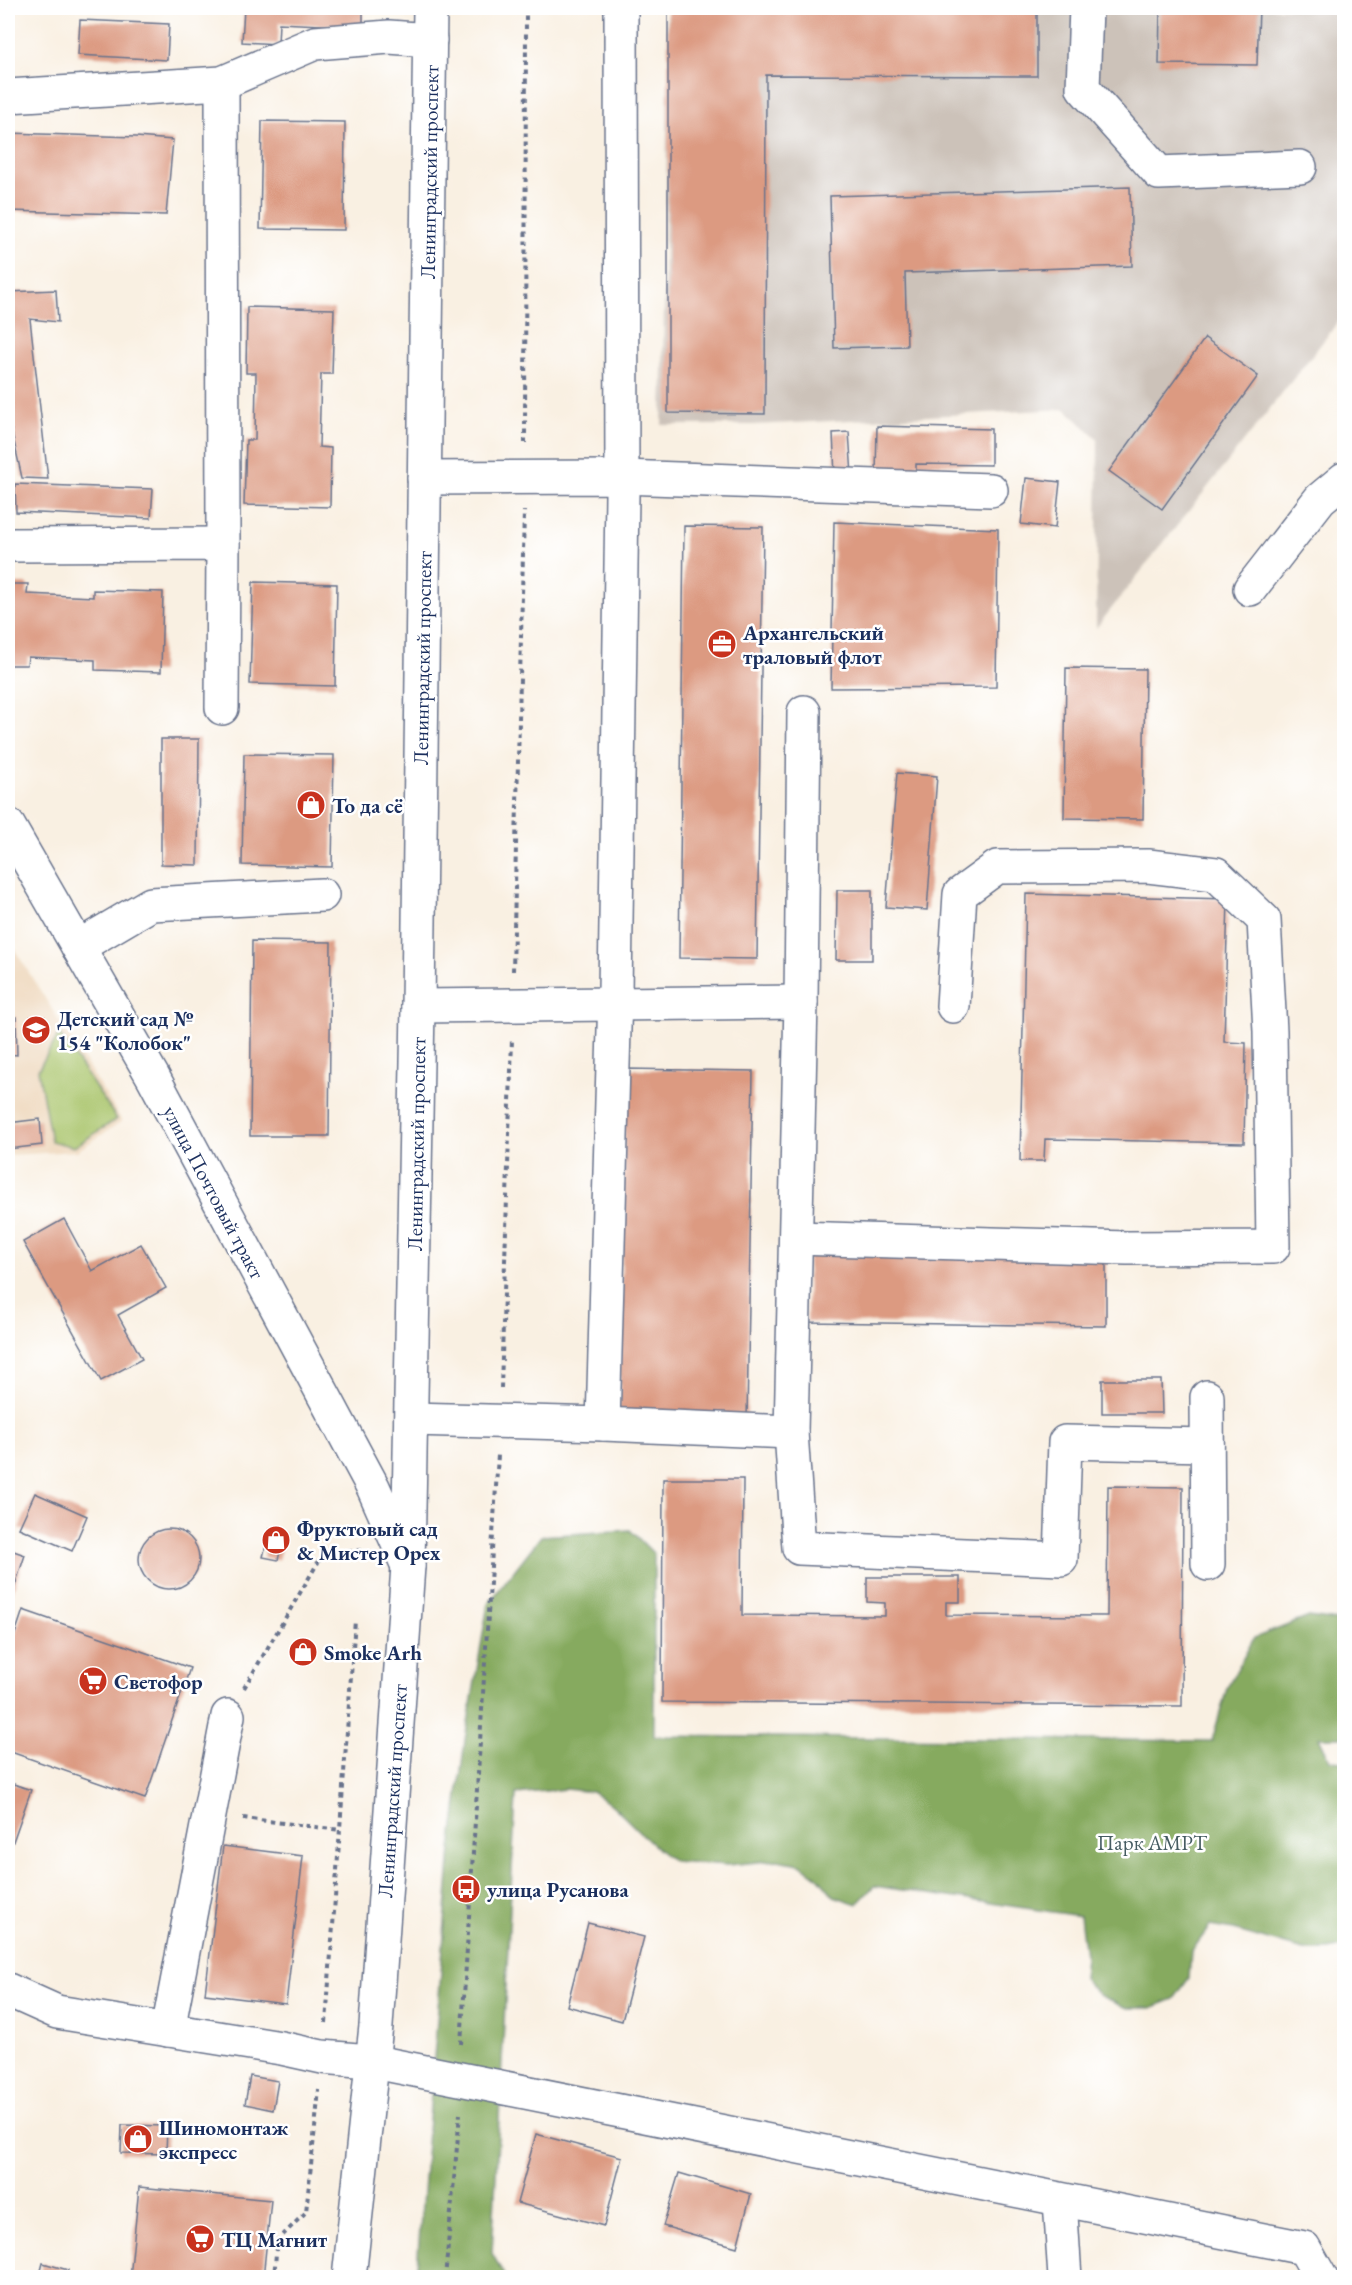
<svg xmlns="http://www.w3.org/2000/svg" width="1352" height="2285" viewBox="0 0 1352 2285" font-family="'EB Garamond',serif">
	<rect width="100%" height="100%" fill="#fff"/>
	<filter id="ink" filterUnits="userSpaceOnUse"><feTurbulence type="fractalNoise" baseFrequency=".0167" numOctaves="2"/><feDisplacementMap in="SourceGraphic" scale="12" xChannelSelector="R" yChannelSelector="G"/><feConvolveMatrix kernelMatrix="1 2 1 2 8 2 1 2 1" color-interpolation-filters="sRGB"/></filter>
	<filter id="wash" filterUnits="userSpaceOnUse"><feTurbulence type="fractalNoise" baseFrequency=".008" numOctaves="4" result="noise"/><feDisplacementMap in="SourceGraphic" scale="24" xChannelSelector="R" yChannelSelector="G"/><feGaussianBlur stdDeviation="1.35" result="paint"/><feColorMatrix in="noise" values="0 0 0 0 0 0 0 0 0 0 0 0 0 0 0 0 0 1.4 0 .05"/><feComposite in="paint" operator="in"/></filter>
	<g filter="url(#wash)">
		<rect width="100%" height="100%" fill="#f9f0e2"/>
		<polygon fill="#eed7bb" points="8,939 122,1121 77,1151 8,1155"/>
		<polygon fill="#ccc2b9" points="667,8 1344,8 1344,315 1096,628 1098,439 1065,409 754,425 662,425 668,68"/>
		<polygon fill="#a9c46b" stroke="#627a64" stroke-width="1.5" points="59,1034 117,1119 74,1147 51,1141 38,1070"/>
		<polygon fill="#86aa5f" stroke="#506c5e" stroke-width="1.5" points="630,1530 654,1554 654,1736 1212,1741 1227,1688 1254,1638 1309,1617 1344,1622 1344,1737 1319,1737 1330,1760 1344,1761 1344,1947 1329,1950 1303,1950 1234,1930 1210,1926 1191,1952 1189,1978 1174,1999 1151,2008 1125,2008 1099,1995 1083,1978 1085,1956 1080,1916 874,1886 857,1904 834,1896 819,1878 800,1864 777,1860 728,1865 673,1861 652,1844 612,1805 592,1792 566,1789 516,1794 492,2253 505,2277 416,2278 451,1849 465,1740 488,1604 541,1536"/>
		<g id="blocks">
			<g fill="#dc9a81">
				<polygon points="244,8 363,8 363,27 279,23 278,44 242,42"/>
				<polygon points="668,8 1037,8 1037,76 766,75 765,414 668,413"/>
				<polygon points="1160,8 1259,8 1257,65 1159,64"/>
				<polygon points="80,20 169,24 167,60 78,55"/>
				<polygon points="262,121 345,122 344,230 260,229"/>
				<polygon points="8,133 136,137 173,140 166,215 8,211"/>
				<polygon points="1130,187 1132,266 905,273 907,346 834,348 830,196"/>
				<polygon points="56,290 58,322 30,319 48,479 22,478 8,414 8,292"/>
				<polygon points="247,307 334,309 332,374 321,374 319,447 331,448 330,507 244,505 246,440 255,440 256,373 246,373"/>
				<polygon points="1205,338 1258,376 1162,509 1109,471"/>
				<polygon points="877,426 991,429 991,465 916,464 916,476 876,475"/>
				<polygon points="849,432 852,475 835,476 833,433"/>
				<polygon points="1026,478 1060,482 1055,528 1021,524"/>
				<polygon points="15,484 153,489 151,518 16,512"/>
				<polygon points="834,522 998,529 996,687 831,688"/>
				<polygon points="684,526 763,527 757,959 679,958"/>
				<polygon points="253,582 337,584 335,686 250,684"/>
				<polygon points="8,584 28,584 27,594 93,597 93,590 163,592 161,672 95,670 95,660 28,657 27,665 8,665"/>
				<polygon points="1066,668 1145,669 1143,819 1064,818"/>
				<polygon points="161,739 199,739 198,865 161,864"/>
				<polygon points="244,754 334,755 332,867 242,865"/>
				<polygon points="897,773 937,776 927,910 886,907"/>
				<polygon points="837,890 872,890 872,960 836,960"/>
				<polygon points="1026,894 1228,899 1224,1042 1246,1043 1244,1143 1045,1139 1044,1161 1020,1161"/>
				<polygon points="252,941 331,942 329,1136 250,1136"/>
				<polygon points="8,1017 16,1017 17,1055 8,1054"/>
				<polygon points="625,1069 753,1071 747,1419 619,1417"/>
				<polygon points="40,1119 42,1145 8,1149 8,1123"/>
				<polygon points="64,1219 92,1271 141,1244 166,1288 118,1315 142,1359 101,1381 23,1242"/>
				<polygon points="808,1251 1106,1254 1106,1326 807,1322"/>
				<polygon points="1102,1380 1161,1380 1162,1413 1102,1413"/>
				<polygon points="663,1479 743,1479 742,1615 885,1616 885,1603 867,1602 867,1577 960,1577 960,1602 946,1602 946,1615 1107,1616 1108,1486 1183,1487 1182,1706 662,1702"/>
				<polygon points="35,1493 87,1516 72,1551 19,1528"/>
				<circle cx="169" cy="1559" r="30"/>
				<polygon points="270,1529 285,1533 278,1560 263,1557"/>
				<polygon points="8,1549 25,1555 8,1607"/>
				<polygon points="23,1610 190,1668 145,1799 8,1751 8,1655"/>
				<polygon points="8,1782 31,1790 8,1856"/>
				<polygon points="223,1846 303,1856 286,2004 205,1994"/>
				<polygon points="588,1923 644,1937 622,2021 567,2006"/>
				<polygon points="250,2076 278,2081 273,2110 245,2104"/>
				<polygon points="122,2125 167,2126 166,2154 121,2153"/>
				<polygon points="536,2134 622,2157 604,2226 517,2203"/>
				<polygon points="679,2173 751,2194 737,2247 663,2226"/>
				<polygon points="139,2187 271,2200 263,2278 130,2278"/>
				<polygon points="43,2263 68,2270 66,2278 39,2278"/>
			</g>
		</g>
	</g>
	<g filter="url(#ink)">
		<use href="#blocks" fill-opacity="0" stroke="#69738c" stroke-width="1.5"/>
		<g fill="none" stroke-linecap="round" stroke-linejoin="round">
			<g stroke="#69738c" stroke-width="36">
				<g id="minor">
					<polyline points="1086,8 1083,88 1159,173 1300,167"/>
					<polyline points="222,83 223,544"/>
					<polyline points="8,96 222,83 315,43 389,37 430,40"/>
					<polyline points="424,478 622,477 991,490"/>
					<polyline points="8,545 223,544 222,708"/>
					<polyline points="1250,589 1320,499 1344,479"/>
					<polyline points="804,712 801,1002 791,1432 799,1548 1061,1559 1065,1442 1207,1445"/>
					<polyline points="8,825 153,1077 373,1487 408,1566"/>
					<polyline points="78,947 151,904 322,895"/>
					<polyline points="418,1006 801,1002"/>
					<polyline points="796,1238 1127,1248 1273,1247 1270,1031 1264,920 1216,874 1148,866 997,867 960,894 953,1006"/>
					<polyline points="1207,1397 1208,1564"/>
					<polyline points="411,1419 603,1424 791,1432"/>
					<polyline points="603,1424 615,993 622,494 621,8"/>
					<polyline points="8,1990 57,2012 281,2048 322,2057 370,2061 1304,2248 1321,2278"/>
					<polyline points="168,2030 228,1716"/>
					<polyline points="1060,2200 1065,2278"/>
				</g>
			</g>
			<g stroke="#69738c" stroke-width="36">
				<polyline id="major" points="349,2278 376,2026 408,1566 418,1006 430,8"/>
			</g>
			<g stroke="#69738c" stroke-width="4" stroke-dasharray="4.5 4.5" stroke-linecap="butt">
				<polyline points="525,443 526,8"/>
				<polyline points="513,971 524,511"/>
				<polyline points="501,1388 512,1039"/>
				<polyline points="244,1688 323,1554 364,1550"/>
				<polyline points="243,1818 340,1830"/>
				<polyline points="326,2023 355,1620"/>
				<polyline points="461,2044 498,1455"/>
				<polyline points="274,2278 277,2241 306,2212 319,2090"/>
				<polyline points="445,2278 460,2114"/>
			</g>
			<use href="#minor" stroke="#fff" stroke-width="33"/>
			<use href="#major" stroke="#fff" stroke-width="33"/>
		</g>
	</g>
	<defs>
		<g id="office-disc" transform="scale(1.5)"><circle r="9.5" fill="#c8321e" stroke="#fff"/><path d="M-6-3h4V-5.5h4V-3h4V5H-6ZM-1-4.5V-3h2v-1.5ZM-6 0V1H6V0Z" fill="#fff"/></g>
		<g id="shop-disc" transform="scale(1.5)"><circle r="9.5" fill="#c8321e" stroke="#fff"/><path d="M-5-2.5h2.3a2.7 3.5 0 0 1 5.4 0H5L5.5 6h-11ZM-1.5-2.5h3a1.5 2.3 0 0 0-3 0Z" fill="#fff"/></g>
		<g id="school-disc" transform="scale(1.5)"><circle r="9.5" fill="#c8321e" stroke="#fff"/><path d="M0-5L7-2L0 1L-7-2ZM-4 1L0 2.5L4 1V4Q0 6-4 4Z" fill="#fff"/></g>
		<g id="supermarket-disc" transform="scale(1.5)"><circle r="9.5" fill="#c8321e" stroke="#fff"/><path d="M-6-5.5h2.5l.6 2H6L4.5 2H-2.5L-4.4-4H-6ZM-1.5 3.2a1.3 1.3 0 1 0 .1 0ZM3 3.2a1.3 1.3 0 1 0 .1 0Z" fill="#fff"/></g>
		<g id="bus-disc" transform="scale(1.5)"><circle r="9.5" fill="#c8321e" stroke="#fff"/><path d="M-5-6H5V4H4V6H2V4H-2V6H-4V4H-5ZM-3.5-4V0h7V-4ZM-3.5 1.2v1.5H-2V1.2ZM2 1.2v1.5H3.5V1.2Z" fill="#fff"/></g>
	</defs>
	<g fill-rule="evenodd">
		<use href="#office-disc" x="722" y="644"/>
		<use href="#shop-disc" x="311" y="805"/>
		<use href="#school-disc" x="36" y="1030"/>
		<use href="#shop-disc" x="276" y="1540"/>
		<use href="#shop-disc" x="303" y="1652"/>
		<use href="#supermarket-disc" x="93" y="1681"/>
		<use href="#bus-disc" x="466" y="1889"/>
		<use href="#shop-disc" x="138" y="2139"/>
		<use href="#supermarket-disc" x="200" y="2239"/>
	</g>
	<g text-anchor="middle" dominant-baseline="central" stroke-width="5" stroke-linejoin="round" paint-order="stroke">
		<g font-size="21" fill="#1b2f5e" stroke="#fff">
			<text transform="translate(429 172) rotate(-89)">Ленинградский проспект</text>
			<text transform="translate(422 658) rotate(-89)">Ленинградский проспект</text>
			<text transform="translate(416 1144) rotate(-89)">Ленинградский проспект</text>
			<text transform="translate(214 1192) rotate(62)">улица Почтовый тракт</text>
			<text transform="translate(392 1791) rotate(-86)">Ленинградский проспект</text>
		</g>
		<g font-size="21" font-weight="bold" fill="#1b2f5e" stroke="#fff" text-anchor="start">
			<text x="743" y="632">Архангельский<tspan x="743" dy="24">траловый флот</tspan></text>
			<text x="332" y="805">То да сё</text>
			<text x="57" y="1018">Детский сад №<tspan x="57" dy="24">154 "Колобок"</tspan></text>
			<text x="297" y="1528">Фруктовый сад<tspan x="297" dy="24">&amp; Мистер Орех</tspan></text>
			<text x="324" y="1652">Smoke Arh</text>
			<text x="114" y="1681">Светофор</text>
			<text x="487" y="1889">улица Русанова</text>
			<text x="159" y="2127">Шиномонтаж<tspan x="159" dy="24">экспресс</tspan></text>
			<text x="221" y="2239">ТЦ Магнит</text>
		</g>
		<g font-size="21" fill="#465c62" stroke="#fff">
			<text x="1152" y="1842">Парк АМРТ</text>
		</g>
	</g>
	<rect width="1352" height="2285" fill="none" stroke="#fff" stroke-width="30"/>
</svg>
